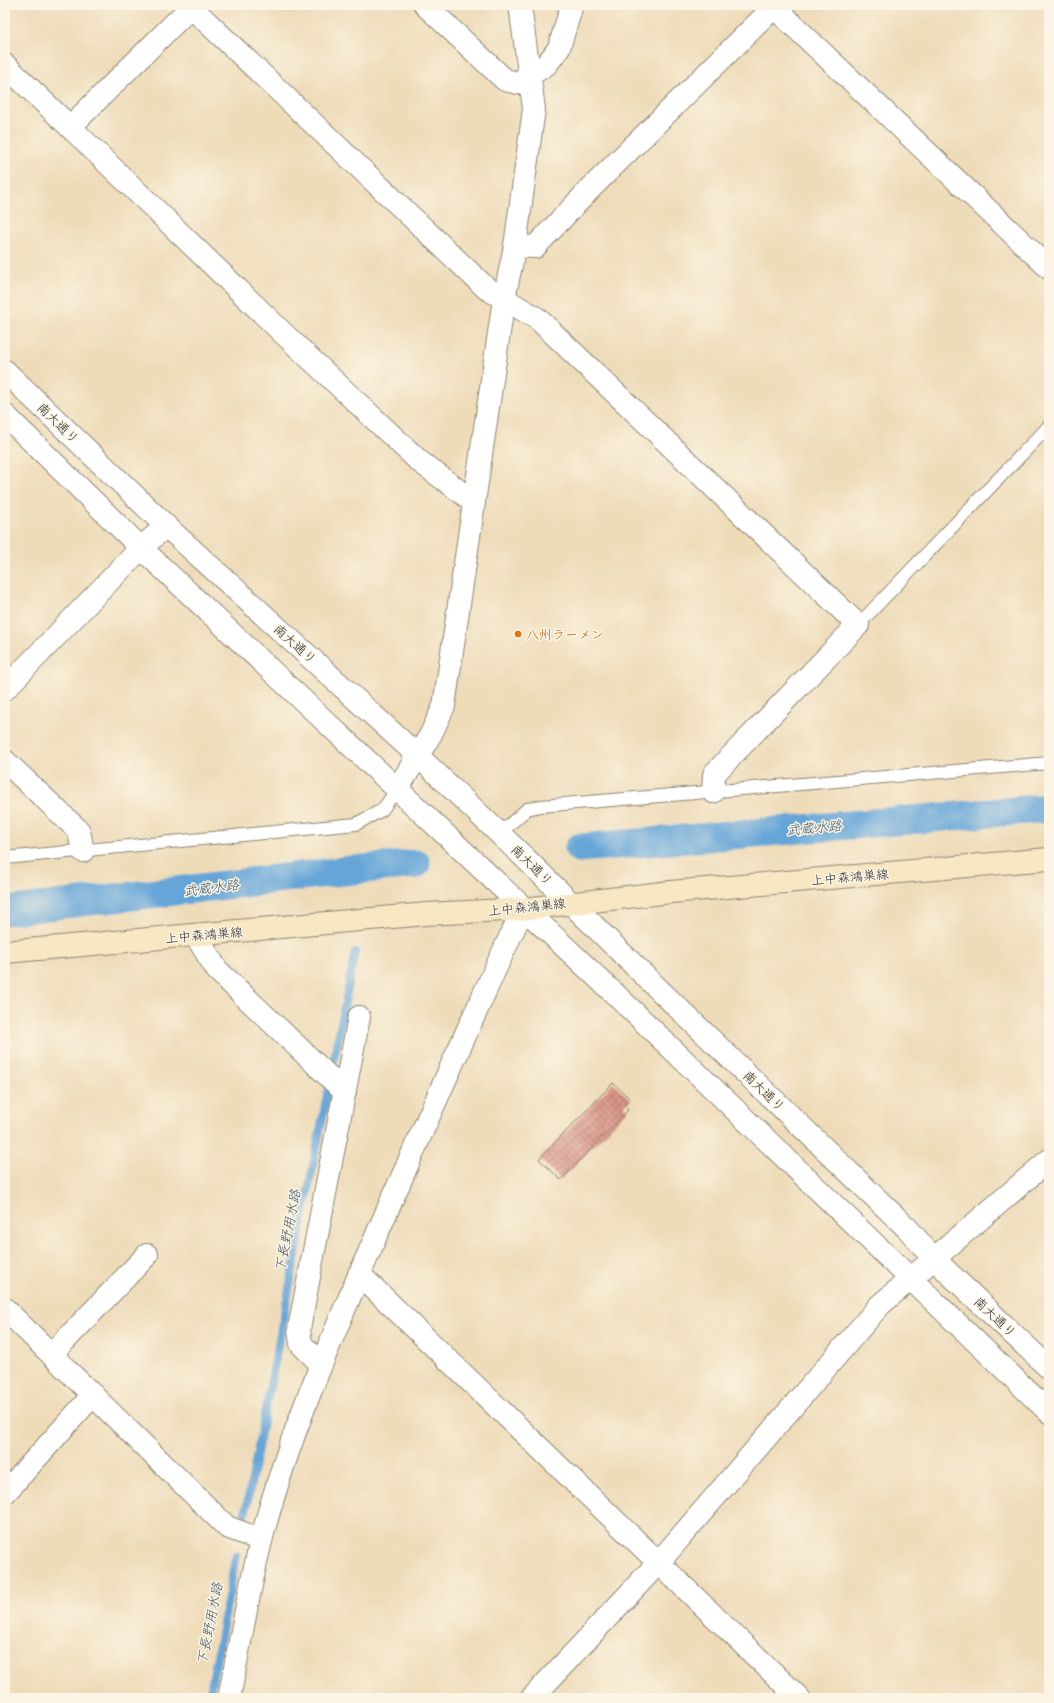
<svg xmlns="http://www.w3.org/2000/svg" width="1054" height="1703" viewBox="0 0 1054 1703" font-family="Itim,'Klee One',sans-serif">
	<defs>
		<pattern id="building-cross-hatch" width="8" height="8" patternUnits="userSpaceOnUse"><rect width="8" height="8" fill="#d99488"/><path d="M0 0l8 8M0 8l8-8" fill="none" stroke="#b0796f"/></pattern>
	</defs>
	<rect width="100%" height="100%" fill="#fcf5e5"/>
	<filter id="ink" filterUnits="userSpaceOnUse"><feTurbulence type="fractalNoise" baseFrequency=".025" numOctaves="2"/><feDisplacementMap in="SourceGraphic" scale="8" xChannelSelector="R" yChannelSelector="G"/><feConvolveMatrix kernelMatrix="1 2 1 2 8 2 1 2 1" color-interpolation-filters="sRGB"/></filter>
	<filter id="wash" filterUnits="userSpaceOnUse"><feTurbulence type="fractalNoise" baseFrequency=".012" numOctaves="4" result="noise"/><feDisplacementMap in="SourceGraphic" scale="16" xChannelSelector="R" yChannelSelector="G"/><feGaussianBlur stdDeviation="0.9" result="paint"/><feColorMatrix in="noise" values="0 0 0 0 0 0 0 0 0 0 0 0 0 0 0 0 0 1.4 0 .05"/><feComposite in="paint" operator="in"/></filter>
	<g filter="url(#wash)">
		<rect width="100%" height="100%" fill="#eedcb9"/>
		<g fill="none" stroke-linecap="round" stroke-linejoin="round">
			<g stroke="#65a5d8" stroke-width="8">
				<polyline points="245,1514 355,952"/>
				<polyline points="209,1698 236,1555"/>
			</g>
			<g stroke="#65a5d8" stroke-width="29">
				<polyline points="579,848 1049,808"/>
				<polyline points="5,911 352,870 416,864"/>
			</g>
		</g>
		<g id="blocks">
			<polygon fill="url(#building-cross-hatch)" points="613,1083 630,1099 624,1106 628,1110 561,1180 539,1159"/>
		</g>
	</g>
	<g filter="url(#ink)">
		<use href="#blocks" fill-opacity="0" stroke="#8c8472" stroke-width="1"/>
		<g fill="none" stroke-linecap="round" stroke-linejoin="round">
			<g stroke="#8c8472" stroke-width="14">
				<g id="service">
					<polyline points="858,625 1049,426"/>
					<polyline points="499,834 527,809 541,806 1049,763"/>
					<polyline points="5,858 356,824 382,810 398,788"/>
				</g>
			</g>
			<g stroke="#8c8472" stroke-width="24">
				<g id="minor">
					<polyline points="425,5 505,80 518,83 547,64 559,48 572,5"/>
					<polyline points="191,7 486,288 538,319 858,625 714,774 713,792"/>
					<polyline points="774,7 1049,268"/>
					<polyline points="515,246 535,247 591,188 776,5"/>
					<polyline points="5,689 141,548 166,526"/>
					<polyline points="5,761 79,831 83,851"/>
					<polyline points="196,936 217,970 345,1092"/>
					<polyline points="359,1274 799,1698"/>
					<polyline points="5,1309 227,1527 261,1540"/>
					<polyline points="52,1354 147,1255"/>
					<polyline points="321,1364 301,1344 299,1329 359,1017"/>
					<polyline points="5,1493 93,1395"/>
					<path d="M229 1698C243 1630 253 1561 274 1495 302 1403 342 1315 380 1227 427 1120 474 1014 523 909"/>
					<polyline points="532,1698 659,1562 880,1305 1049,1160"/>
				</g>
			</g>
			<g stroke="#8c8472" stroke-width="24">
				<g id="tertiary">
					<polyline points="193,5 70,127 285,335 419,461 474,502"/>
					<polyline points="5,65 70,127"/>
					<polyline points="5,371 166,526 418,756 526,859 649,980 908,1229 934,1259 1049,1368"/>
					<polyline points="5,415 141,548 617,996 1049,1412"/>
					<polyline points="398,788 431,734 444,706 504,299 515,246 534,109 520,5"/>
				</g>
			</g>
			<g stroke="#8c8472" stroke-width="24">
				<polyline id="secondary" points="5,952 426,914 523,909 671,892 1049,859"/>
			</g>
			<use href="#service" stroke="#fff" stroke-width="12"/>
			<use href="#minor" stroke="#fff" stroke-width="22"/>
			<use href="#tertiary" stroke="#fff" stroke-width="22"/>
			<use href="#secondary" stroke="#f7e8c3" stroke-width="22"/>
		</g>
	</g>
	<circle fill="#e8710a" stroke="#fcf5e5" stroke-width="1.5" cx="518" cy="634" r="4"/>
	<g text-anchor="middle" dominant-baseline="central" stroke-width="3" stroke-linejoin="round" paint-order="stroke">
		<g font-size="13" fill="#2b2b2b" stroke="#fcf5e5">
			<text transform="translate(58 423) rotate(44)">南大通り</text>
			<text transform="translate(295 644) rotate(42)">南大通り</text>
			<text transform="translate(532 865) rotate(44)">南大通り</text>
			<text transform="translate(850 877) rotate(-5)">上中森鴻巣線</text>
			<text transform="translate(527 907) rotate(-6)">上中森鴻巣線</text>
			<text transform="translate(204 935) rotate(-5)">上中森鴻巣線</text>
			<text transform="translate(764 1091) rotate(44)">南大通り</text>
			<text transform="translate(995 1317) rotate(43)">南大通り</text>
		</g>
		<g font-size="13" fill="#c56008" stroke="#fcf5e5" text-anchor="start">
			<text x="526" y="634">八州ラーメン</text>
		</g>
		<g font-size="14" font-style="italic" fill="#3f5668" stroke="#fcf5e5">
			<text transform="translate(814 828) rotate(-5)">武蔵水路</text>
			<text transform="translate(211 888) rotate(-7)">武蔵水路</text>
			<text transform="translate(288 1231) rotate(-79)">下長野用水路</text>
			<text transform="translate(210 1624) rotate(-79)">下長野用水路</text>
		</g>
	</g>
	<rect width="1054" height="1703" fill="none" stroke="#fcf5e5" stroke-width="20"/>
</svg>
